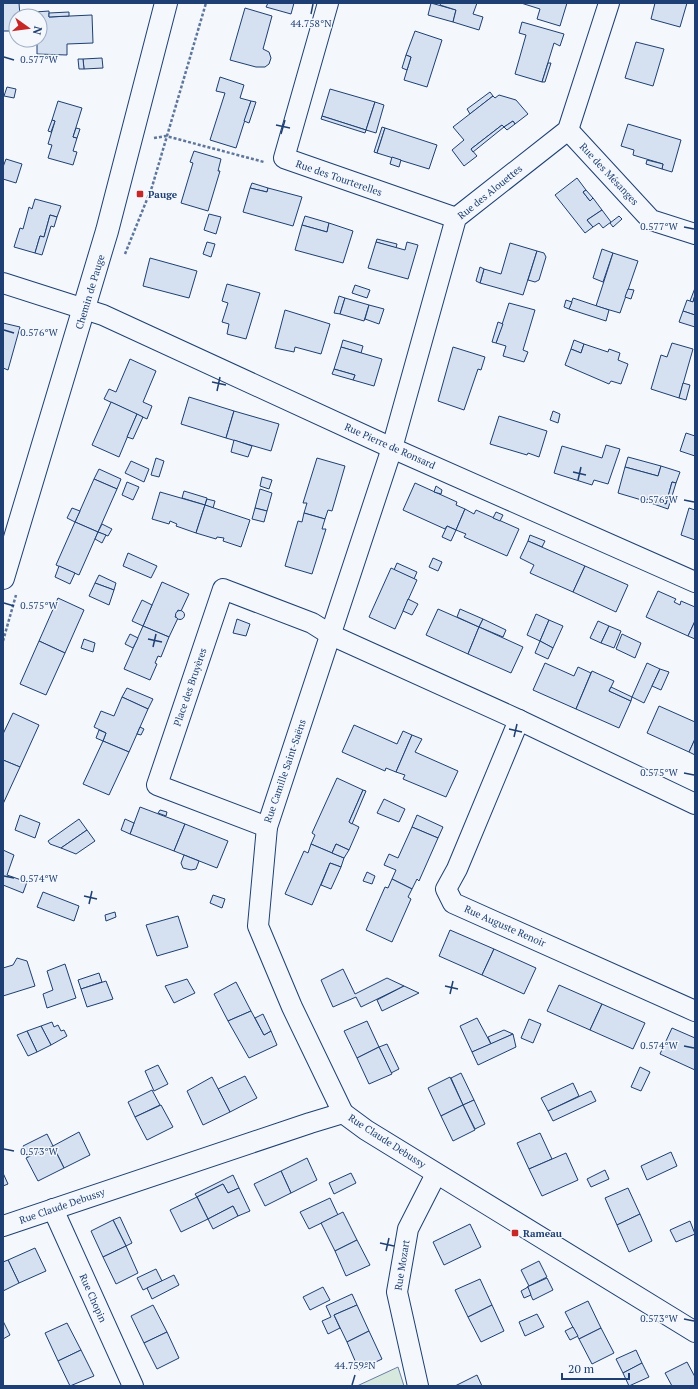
<svg xmlns="http://www.w3.org/2000/svg" width="698" height="1389" viewBox="0 0 698 1389" font-family="'PT Serif',serif">
	<rect width="100%" height="100%" fill="#f4f7fb"/>
	<polygon fill="#d7e8df" stroke="#687fa3" points="398,1367 404,1386 357,1386"/>
	<g fill="#d5e0f0" stroke="#1d3f73">
		<polygon points="3,3 19,3 20,16 16,16 16,31 3,31"/>
		<polygon points="268,3 294,3 291,14 266,7"/>
		<polygon points="431,3 456,10 453,22 428,15"/>
		<polygon points="441,3 477,3 473,14 483,17 479,30 453,22 456,10 440,5"/>
		<polygon points="521,3 567,3 560,26 537,19 540,9"/>
		<polygon points="655,3 687,3 680,27 651,19"/>
		<polygon points="245,8 272,16 263,49 269,52 271,58 269,64 265,67 256,67 230,60"/>
		<polygon points="49,11 49,17 92,15 93,43 67,44 67,55 37,54 37,40 40,40 40,16 35,16 35,12"/>
		<polygon points="69,12 69,16 49,17 49,13"/>
		<polygon points="522,22 564,34 560,46 554,43 542,82 515,74 526,35 519,33"/>
		<polygon points="415,31 442,40 427,87 404,80 411,57 406,55"/>
		<polygon points="636,42 664,49 653,86 625,78"/>
		<polygon points="406,55 411,57 407,70 402,68"/>
		<polygon points="102,58 103,68 84,69 83,59"/>
		<polygon points="78,59 83,59 84,69 79,69"/>
		<polygon points="548,63 551,63 545,82 542,82"/>
		<polygon points="220,77 244,85 240,98 251,101 236,148 210,140 225,93 216,91"/>
		<polygon points="7,87 16,89 14,98 4,96"/>
		<polygon points="330,89 375,102 366,130 322,116"/>
		<polygon points="490,92 493,96 470,114 467,109"/>
		<polygon points="499,95 516,100 528,114 515,124 513,121 504,127 502,125 471,149 477,156 464,166 452,150 464,140 453,127 493,96 495,98"/>
		<polygon points="58,101 82,108 73,137 77,138 73,151 77,152 73,165 48,158 52,145 48,144 55,121 52,120"/>
		<polygon points="251,101 256,102 249,123 244,121"/>
		<polygon points="375,102 384,105 376,133 366,130"/>
		<polygon points="322,116 366,130 365,133 321,119"/>
		<polygon points="52,120 55,121 51,132 48,131"/>
		<polygon points="513,121 515,124 507,130 504,127"/>
		<polygon points="628,124 681,140 672,172 662,169 663,164 633,155 634,150 621,146"/>
		<polygon points="502,125 504,127 473,152 471,149"/>
		<polygon points="382,127 385,128 377,153 374,152"/>
		<polygon points="76,128 80,129 77,138 73,137"/>
		<polygon points="385,128 437,145 429,169 377,153"/>
		<polygon points="194,151 221,159 218,171 220,171 208,211 181,203 193,163 190,162"/>
		<polygon points="392,157 401,160 399,167 390,164"/>
		<polygon points="6,159 22,164 16,183 3,179 3,167"/>
		<polygon points="647,160 663,164 662,169 646,164"/>
		<polygon points="577,178 586,190 583,192 590,201 593,198 602,210 587,220 593,227 585,233 555,195"/>
		<polygon points="252,183 268,188 267,192 250,188"/>
		<polygon points="250,188 267,192 268,188 302,197 293,226 243,212"/>
		<polygon points="586,190 593,198 590,201 583,192"/>
		<polygon points="35,199 61,206 57,217 50,215 44,237 40,236 35,253 14,247 20,228 23,229 29,207 32,209"/>
		<polygon points="602,210 611,222 603,228 599,223 593,227 587,220"/>
		<polygon points="209,214 221,217 216,234 204,230"/>
		<polygon points="50,215 57,217 54,227 51,226 42,255 35,253 40,236 44,237"/>
		<polygon points="305,216 329,223 327,232 302,225"/>
		<polygon points="619,216 622,219 613,227 610,223"/>
		<polygon points="329,223 353,231 343,263 295,250 302,225 327,232"/>
		<polygon points="377,239 397,244 396,248 376,242"/>
		<polygon points="207,242 215,244 211,257 203,254"/>
		<polygon points="376,242 405,250 407,242 418,245 408,279 368,268"/>
		<polygon points="510,243 537,251 523,295 480,283 484,269 501,274"/>
		<polygon points="602,249 613,253 603,282 593,278"/>
		<polygon points="537,251 544,253 546,257 539,280 535,282 528,280"/>
		<polygon points="613,253 638,261 620,313 596,306"/>
		<polygon points="150,258 197,271 189,298 143,286"/>
		<polygon points="480,267 484,269 480,283 476,281"/>
		<polygon points="227,284 260,293 246,339 227,334 229,324 222,322 228,303 222,301"/>
		<polygon points="355,285 370,290 367,298 352,293"/>
		<polygon points="695,288 695,295 693,302 690,301"/>
		<polygon points="628,289 634,290 631,299 625,297"/>
		<polygon points="695,295 695,315 683,311 687,300 693,302"/>
		<polygon points="339,296 345,298 340,314 334,313"/>
		<polygon points="345,298 369,305 364,321 340,314"/>
		<polygon points="573,298 609,310 606,321 569,309"/>
		<polygon points="566,300 572,302 569,309 564,307"/>
		<polygon points="509,303 535,310 523,350 528,352 524,362 503,356 506,346 496,343"/>
		<polygon points="369,305 384,309 379,324 365,319"/>
		<polygon points="285,310 330,324 321,354 295,347 294,352 275,348"/>
		<polygon points="683,311 695,315 695,327 679,322"/>
		<polygon points="498,322 503,324 496,343 492,342"/>
		<polygon points="3,323 20,327 8,370 3,368"/>
		<polygon points="343,340 363,346 361,353 341,347"/>
		<polygon points="574,340 584,344 581,353 571,349"/>
		<polygon points="672,343 693,349 679,398 651,389 661,355 667,357"/>
		<polygon points="584,344 608,352 609,349 620,353 618,360 628,364 621,384 611,381 609,384 565,365 571,349 581,353"/>
		<polygon points="341,347 382,359 374,386 353,380 355,375 334,369"/>
		<polygon points="453,347 485,357 481,370 478,369 464,410 438,401"/>
		<polygon points="130,359 156,371 143,402 152,406 147,419 104,399 109,389 116,392"/>
		<polygon points="334,369 355,375 353,380 332,374"/>
		<polygon points="683,383 690,385 686,400 679,398"/>
		<polygon points="189,397 234,411 226,438 181,424"/>
		<polygon points="111,402 137,414 119,457 92,445"/>
		<polygon points="234,411 279,424 271,451 226,438"/>
		<polygon points="553,411 560,414 558,423 550,420"/>
		<polygon points="137,414 143,417 133,439 127,437"/>
		<polygon points="499,416 547,431 539,457 528,453 527,455 490,444"/>
		<polygon points="686,433 695,436 695,456 680,451"/>
		<polygon points="234,440 252,446 248,457 231,452"/>
		<polygon points="606,445 620,449 608,484 594,480 592,485 554,473 562,446 602,458"/>
		<polygon points="628,457 661,466 658,476 625,467"/>
		<polygon points="156,458 164,461 159,477 151,475"/>
		<polygon points="317,458 345,466 332,511 328,510 325,519 304,513 307,503 303,503"/>
		<polygon points="131,461 149,469 144,482 125,473"/>
		<polygon points="661,466 680,472 676,483 672,482 666,504 648,499 645,501 618,493 625,467 658,476"/>
		<polygon points="99,469 121,479 117,489 94,479"/>
		<polygon points="262,477 272,480 269,489 260,486"/>
		<polygon points="94,479 117,489 98,532 75,522"/>
		<polygon points="127,482 139,487 133,500 122,495"/>
		<polygon points="672,482 676,483 668,509 645,501 648,499 666,504"/>
		<polygon points="415,483 457,502 456,505 465,509 456,530 447,526 445,529 403,510"/>
		<polygon points="436,486 442,490 441,494 434,492"/>
		<polygon points="260,489 272,493 267,511 255,508"/>
		<polygon points="184,491 207,498 205,505 182,498"/>
		<polygon points="160,492 205,505 196,533 176,526 177,524 170,521 169,524 152,519"/>
		<polygon points="207,499 215,501 213,508 205,505"/>
		<polygon points="205,505 250,520 241,547 223,541 224,538 217,537 216,539 196,533"/>
		<polygon points="72,508 80,511 75,522 67,518"/>
		<polygon points="255,508 267,511 264,522 252,519"/>
		<polygon points="689,508 695,510 695,540 681,535"/>
		<polygon points="465,509 474,514 476,510 519,529 507,556 464,537 466,534 456,530"/>
		<polygon points="496,512 503,515 500,521 493,518"/>
		<polygon points="304,513 325,519 322,529 326,529 312,574 285,566 298,521 302,522"/>
		<polygon points="75,522 98,532 79,575 56,565"/>
		<polygon points="102,524 112,529 108,536 98,532"/>
		<polygon points="447,526 456,530 451,541 442,537"/>
		<polygon points="98,532 106,535 102,543 95,539"/>
		<polygon points="530,535 545,541 542,547 528,541"/>
		<polygon points="528,541 585,566 573,592 530,573 534,565 520,558"/>
		<polygon points="128,553 157,566 151,578 123,566"/>
		<polygon points="433,558 442,562 438,571 429,567"/>
		<polygon points="397,563 417,572 414,579 394,570"/>
		<polygon points="59,566 75,573 70,584 55,577"/>
		<polygon points="585,566 628,585 616,612 573,592"/>
		<polygon points="391,568 417,580 395,629 369,617"/>
		<polygon points="99,575 116,583 114,590 95,583"/>
		<polygon points="162,582 189,594 181,611 178,610 175,617 178,618 169,637 143,626"/>
		<polygon points="95,583 114,590 109,605 89,596"/>
		<polygon points="658,591 676,599 674,602 680,605 681,601 695,607 695,621 688,636 646,617"/>
		<polygon points="58,598 84,610 65,653 39,641"/>
		<polygon points="408,599 418,604 412,615 403,611"/>
		<polygon points="142,600 152,605 143,626 132,621"/>
		<polygon points="438,609 479,627 468,654 426,635"/>
		<polygon points="460,609 483,619 479,627 457,617"/>
		<circle cx="180" cy="615" r="4.5"/>
		<polygon points="536,614 549,620 540,641 527,635"/>
		<polygon points="237,619 250,624 246,636 233,633"/>
		<polygon points="483,619 506,630 503,637 479,627"/>
		<polygon points="549,620 563,626 553,648 540,641"/>
		<polygon points="598,621 609,626 601,643 590,638"/>
		<polygon points="695,621 695,639 688,636"/>
		<polygon points="143,626 169,637 161,657 158,656 155,663 157,664 150,680 124,669"/>
		<polygon points="609,626 621,631 614,648 601,643"/>
		<polygon points="479,627 523,647 511,673 468,654"/>
		<polygon points="130,634 138,638 133,648 125,644"/>
		<polygon points="622,634 641,643 635,658 616,649"/>
		<polygon points="84,639 95,643 93,652 81,648"/>
		<polygon points="39,641 65,653 46,695 20,684"/>
		<polygon points="540,641 553,648 548,659 535,653"/>
		<polygon points="545,663 574,676 578,667 591,673 576,709 533,690"/>
		<polygon points="647,663 660,669 644,703 632,697"/>
		<polygon points="660,669 669,672 661,690 652,686"/>
		<polygon points="592,671 614,681 609,691 631,701 619,728 576,709"/>
		<polygon points="611,687 632,697 631,701 609,691"/>
		<polygon points="127,688 153,699 148,709 122,697"/>
		<polygon points="122,697 148,709 129,752 103,741 106,733 94,727 101,711 114,716"/>
		<polygon points="659,706 695,722 695,739 689,752 647,733"/>
		<polygon points="13,713 39,725 20,767 3,760 3,734"/>
		<polygon points="354,725 397,744 403,731 412,735 396,772 386,768 385,771 342,752"/>
		<polygon points="140,727 144,729 141,735 137,734"/>
		<polygon points="99,730 106,733 103,741 96,738"/>
		<polygon points="412,735 422,739 415,752 458,771 446,797 403,779 405,775 396,772"/>
		<polygon points="695,739 695,755 689,752"/>
		<polygon points="103,741 129,752 109,795 83,784"/>
		<polygon points="3,760 20,767 3,804"/>
		<polygon points="337,778 363,790 349,822 359,827 349,850 336,844 332,853 311,844 315,835 312,833"/>
		<polygon points="363,790 366,791 352,824 349,822"/>
		<polygon points="384,799 405,809 399,822 377,813"/>
		<polygon points="140,807 185,824 174,851 130,834"/>
		<polygon points="160,810 167,812 166,816 158,813"/>
		<polygon points="20,815 40,823 35,838 15,830"/>
		<polygon points="417,815 443,827 438,838 412,827"/>
		<polygon points="79,819 87,830 61,848 50,844 48,841"/>
		<polygon points="125,819 134,823 130,834 121,830"/>
		<polygon points="185,824 228,841 217,868 174,851"/>
		<polygon points="412,827 438,838 419,881 417,879 412,889 392,879 396,870 384,865 389,854 398,858"/>
		<polygon points="87,830 95,841 76,854 61,848"/>
		<polygon points="311,844 344,858 341,867 330,863 312,905 285,894 304,851 308,853"/>
		<polygon points="336,844 349,850 344,858 332,853"/>
		<polygon points="3,850 14,855 7,875 27,882 23,893 3,885"/>
		<polygon points="184,855 199,861 196,869 191,870 183,868 181,863"/>
		<polygon points="330,863 341,867 331,889 321,885"/>
		<polygon points="367,872 375,876 372,884 363,881"/>
		<polygon points="392,879 412,889 408,897 411,899 392,942 366,930 385,887 388,888"/>
		<polygon points="43,892 79,906 74,921 37,907"/>
		<polygon points="213,895 225,899 222,908 210,903"/>
		<polygon points="115,912 116,917 106,921 105,915"/>
		<polygon points="178,916 188,947 157,956 146,925"/>
		<polygon points="450,930 494,949 482,975 439,956"/>
		<polygon points="494,949 536,968 524,994 482,975"/>
		<polygon points="17,958 27,961 35,986 3,996 3,968 13,965"/>
		<polygon points="65,964 76,998 47,1008 43,994 53,990 47,971"/>
		<polygon points="343,969 355,994 387,978 404,986 361,1007 356,997 333,1007 321,980"/>
		<polygon points="99,973 102,982 81,989 78,980"/>
		<polygon points="187,979 195,993 174,1003 165,986"/>
		<polygon points="106,981 113,999 87,1007 81,989"/>
		<polygon points="236,982 251,1011 228,1021 214,994"/>
		<polygon points="559,985 602,1004 590,1030 547,1011"/>
		<polygon points="404,986 419,993 382,1011 377,1000"/>
		<polygon points="602,1004 645,1023 633,1049 590,1030"/>
		<polygon points="251,1011 264,1035 271,1031 277,1045 249,1058 228,1021"/>
		<polygon points="263,1014 271,1031 264,1035 255,1018"/>
		<polygon points="477,1018 491,1044 472,1052 460,1026"/>
		<polygon points="529,1019 541,1024 533,1043 521,1038"/>
		<polygon points="367,1021 379,1047 357,1058 344,1031"/>
		<polygon points="52,1022 54,1027 58,1025 61,1031 64,1030 67,1036 51,1045 41,1026"/>
		<polygon points="41,1026 51,1045 37,1052 27,1031"/>
		<polygon points="672,1028 695,1038 695,1070 660,1054"/>
		<polygon points="504,1030 513,1034 491,1044 488,1037"/>
		<polygon points="27,1031 37,1052 28,1056 17,1035"/>
		<polygon points="513,1034 516,1047 478,1065 472,1052"/>
		<polygon points="387,1044 399,1069 391,1073 379,1047"/>
		<polygon points="379,1047 392,1074 369,1084 357,1058"/>
		<polygon points="158,1065 168,1084 154,1091 145,1071"/>
		<polygon points="640,1067 650,1072 641,1091 631,1087"/>
		<polygon points="461,1073 474,1100 463,1105 451,1078"/>
		<polygon points="245,1076 257,1098 230,1112 218,1089"/>
		<polygon points="212,1077 230,1112 203,1125 187,1091"/>
		<polygon points="450,1077 463,1105 441,1116 428,1088"/>
		<polygon points="573,1083 579,1096 548,1111 541,1098"/>
		<polygon points="152,1090 160,1105 135,1117 128,1102"/>
		<polygon points="591,1091 596,1101 553,1121 548,1111"/>
		<polygon points="474,1100 485,1124 475,1129 463,1105"/>
		<polygon points="161,1105 173,1127 147,1140 135,1117"/>
		<polygon points="463,1105 475,1130 453,1141 441,1116"/>
		<polygon points="79,1132 90,1155 64,1168 53,1146"/>
		<polygon points="540,1133 552,1159 529,1169 517,1143"/>
		<polygon points="47,1134 53,1146 28,1158 23,1146"/>
		<polygon points="53,1146 64,1168 38,1181 26,1158"/>
		<polygon points="671,1152 677,1166 647,1180 641,1166"/>
		<polygon points="566,1153 578,1180 542,1196 529,1169"/>
		<polygon points="307,1158 317,1180 291,1193 281,1171"/>
		<polygon points="605,1170 609,1179 591,1187 587,1179"/>
		<polygon points="281,1171 291,1193 265,1206 254,1184"/>
		<polygon points="3,1173 8,1184 3,1186"/>
		<polygon points="351,1173 356,1183 334,1194 329,1183"/>
		<polygon points="233,1175 239,1188 228,1193 223,1184 197,1197 195,1194"/>
		<polygon points="223,1184 228,1193 239,1188 250,1211 238,1216 233,1206 208,1219 197,1197"/>
		<polygon points="628,1188 640,1214 617,1225 605,1198"/>
		<polygon points="197,1197 208,1219 181,1232 170,1210"/>
		<polygon points="330,1198 338,1215 309,1229 300,1212"/>
		<polygon points="233,1206 238,1216 213,1229 208,1219"/>
		<polygon points="343,1212 357,1240 335,1251 321,1223"/>
		<polygon points="640,1214 652,1241 629,1252 617,1225"/>
		<polygon points="120,1217 132,1243 126,1246 113,1220"/>
		<polygon points="113,1220 126,1246 103,1257 91,1231"/>
		<polygon points="690,1221 695,1234 676,1242 670,1230"/>
		<polygon points="470,1224 481,1247 444,1265 433,1242"/>
		<polygon points="357,1240 370,1265 346,1276 335,1251"/>
		<polygon points="126,1246 138,1273 116,1284 103,1257"/>
		<polygon points="35,1248 46,1271 19,1283 8,1260"/>
		<polygon points="8,1260 19,1283 3,1291 3,1262"/>
		<polygon points="539,1261 547,1277 529,1286 521,1270"/>
		<polygon points="156,1269 162,1281 143,1290 137,1278"/>
		<polygon points="174,1275 179,1285 152,1299 147,1288"/>
		<polygon points="547,1278 553,1290 533,1300 527,1287"/>
		<polygon points="480,1279 492,1305 468,1317 455,1290"/>
		<polygon points="323,1287 330,1300 310,1310 303,1297"/>
		<polygon points="528,1287 531,1295 524,1298 521,1291"/>
		<polygon points="352,1294 357,1305 334,1315 340,1328 328,1334 322,1321 331,1317 326,1306"/>
		<polygon points="588,1301 601,1328 579,1339 565,1312"/>
		<polygon points="153,1305 167,1332 144,1343 131,1316"/>
		<polygon points="357,1305 369,1331 347,1342 334,1315"/>
		<polygon points="492,1305 504,1331 481,1342 468,1317"/>
		<polygon points="537,1314 544,1327 525,1336 519,1322"/>
		<polygon points="3,1321 10,1335 3,1339"/>
		<polygon points="67,1323 81,1350 58,1361 45,1333"/>
		<polygon points="573,1327 578,1336 570,1340 565,1331"/>
		<polygon points="601,1328 614,1353 592,1364 579,1339"/>
		<polygon points="369,1331 382,1359 359,1370 347,1342"/>
		<polygon points="167,1332 179,1358 157,1369 144,1343"/>
		<polygon points="81,1350 94,1376 70,1386 58,1361"/>
		<polygon points="636,1350 642,1363 623,1373 616,1359"/>
		<polygon points="687,1362 695,1377 695,1386 672,1386 665,1373"/>
		<polygon points="642,1363 649,1377 629,1386 623,1373"/>
		<polygon points="477,1375 482,1386 455,1386"/>
	</g>
	<g fill="none" stroke-linecap="round" stroke-linejoin="round">
		<g stroke="#1d3f73" stroke-width="22">
			<g id="street">
				<polyline points="328,3 284,158 456,218"/>
				<polyline points="568,130 651,220 695,234"/>
				<polyline points="3,283 103,315 392,448 695,582"/>
				<polyline points="519,720 457,869 446,889 453,903 695,1011"/>
				<polyline points="267,827 157,785 223,589 312,623 331,635 519,720 695,804"/>
				<polyline points="343,1113 292,1007 258,926 267,827 392,448 456,218 568,130 609,3"/>
				<polyline points="53,1209 133,1386"/>
				<polyline points="3,1226 310,1123 343,1113 366,1130 695,1332"/>
				<polyline points="418,1386 397,1292 408,1229 436,1174"/>
			</g>
		</g>
		<g stroke="#1d3f73" stroke-width="24">
			<polyline id="secondary" points="3,578 107,231 166,3"/>
		</g>
		<g stroke="#5e769c" stroke-width="2.5" stroke-dasharray="3 2" stroke-linecap="butt">
			<polyline points="154,138 166,136 264,162"/>
			<polyline points="125,254 152,187 206,3"/>
			<polyline points="3,641 16,595"/>
		</g>
		<use href="#street" stroke="#f4f7fb" stroke-width="20"/>
		<use href="#secondary" stroke="#f4f7fb" stroke-width="22"/>
	</g>
	<path fill="none" stroke="#1d3f73" stroke-width="1.5" d="M311 14 313 4M4 57 14 60M276 125 290 128M281 134 285 120M684 227 694 229M4 330 14 333M212 382 226 385M217 391 220 377M573 472 586 475M578 480 581 467M684 500 694 502M4 603 14 606M148 639 162 642M153 647 156 634M509 729 522 732M514 737 517 724M684 773 694 775M4 876 14 878M84 896 97 899M89 904 92 891M445 986 458 989M450 994 453 981M684 1046 694 1048M4 1149 14 1151M380 1243 394 1246M386 1251 389 1238M684 1319 694 1321M352 1385 355 1375"/>
	<g fill="#c62828" stroke="#f4f7fb" stroke-width="1.5">
		<rect x="136" y="190" width="8" height="8" rx="2"/>
		<rect x="511" y="1229" width="8" height="8" rx="2"/>
	</g>
	<g text-anchor="middle" dominant-baseline="central" stroke-width="3" stroke-linejoin="round" paint-order="stroke">
		<g font-size="10" fill="#1d3f73" stroke="#f4f7fb">
			<text transform="translate(609 174) rotate(47)">Rue des Mésanges</text>
			<text transform="translate(339 178) rotate(19)">Rue des Tourterelles</text>
			<text transform="translate(490 192) rotate(-39)">Rue des Alouettes</text>
			<text transform="translate(90 292) rotate(-73)">Chemin de Pauge</text>
			<text transform="translate(390 446) rotate(24)">Rue Pierre de Ronsard</text>
			<text transform="translate(190 687) rotate(-71)">Place des Bruyères</text>
			<text transform="translate(285 771) rotate(-71)">Rue Camille Saint-Saëns</text>
			<text transform="translate(505 926) rotate(24)">Rue Auguste Renoir</text>
			<text transform="translate(387 1141) rotate(33)">Rue Claude Debussy</text>
			<text transform="translate(62 1206) rotate(-19)">Rue Claude Debussy</text>
			<text transform="translate(402 1265) rotate(-81)">Rue Mozart</text>
			<text transform="translate(93 1298) rotate(66)">Rue Chopin</text>
		</g>
		<g font-size="10" font-weight="bold" fill="#1d3f73" stroke="#f4f7fb" text-anchor="start">
			<text x="148" y="194">Pauge</text>
			<text x="523" y="1233">Rameau</text>
		</g>
	</g>
	<g font-size="10" text-anchor="middle" fill="#1d3f73" stroke="#f4f7fb" stroke-width="3" stroke-linejoin="round" paint-order="stroke">
		<text x="311" y="27">44.758°N</text>
		<text x="39" y="63">0.577°W</text>
		<text x="659" y="230">0.577°W</text>
		<text x="39" y="336">0.576°W</text>
		<text x="659" y="503">0.576°W</text>
		<text x="39" y="609">0.575°W</text>
		<text x="659" y="776">0.575°W</text>
		<text x="39" y="882">0.574°W</text>
		<text x="659" y="1049">0.574°W</text>
		<text x="39" y="1155">0.573°W</text>
		<text x="659" y="1322">0.573°W</text>
		<text x="355" y="1369">44.759°N</text>
	</g>
	<rect width="698" height="1389" fill="none" stroke="#1d3f73" stroke-width="8"/>
	<g transform="translate(28 28) rotate(104)"><circle r="19" fill="#f4f7fb" stroke="#9eadc5"/>
	<path d="M0-3L7 15L0 10L-7 15Z" fill="#c62828"/>
	<text y="-6" font-size="11" font-weight="bold" text-anchor="middle" fill="#1d3f73">N</text>
	</g>
	<path d="M562 1373v6h67v-6" fill="none" stroke="#1d3f73" stroke-width="2"/>
	<text x="568" y="1373" font-size="12" fill="#1d3f73" stroke="#f4f7fb" stroke-width="3" paint-order="stroke">20 m</text>
</svg>
